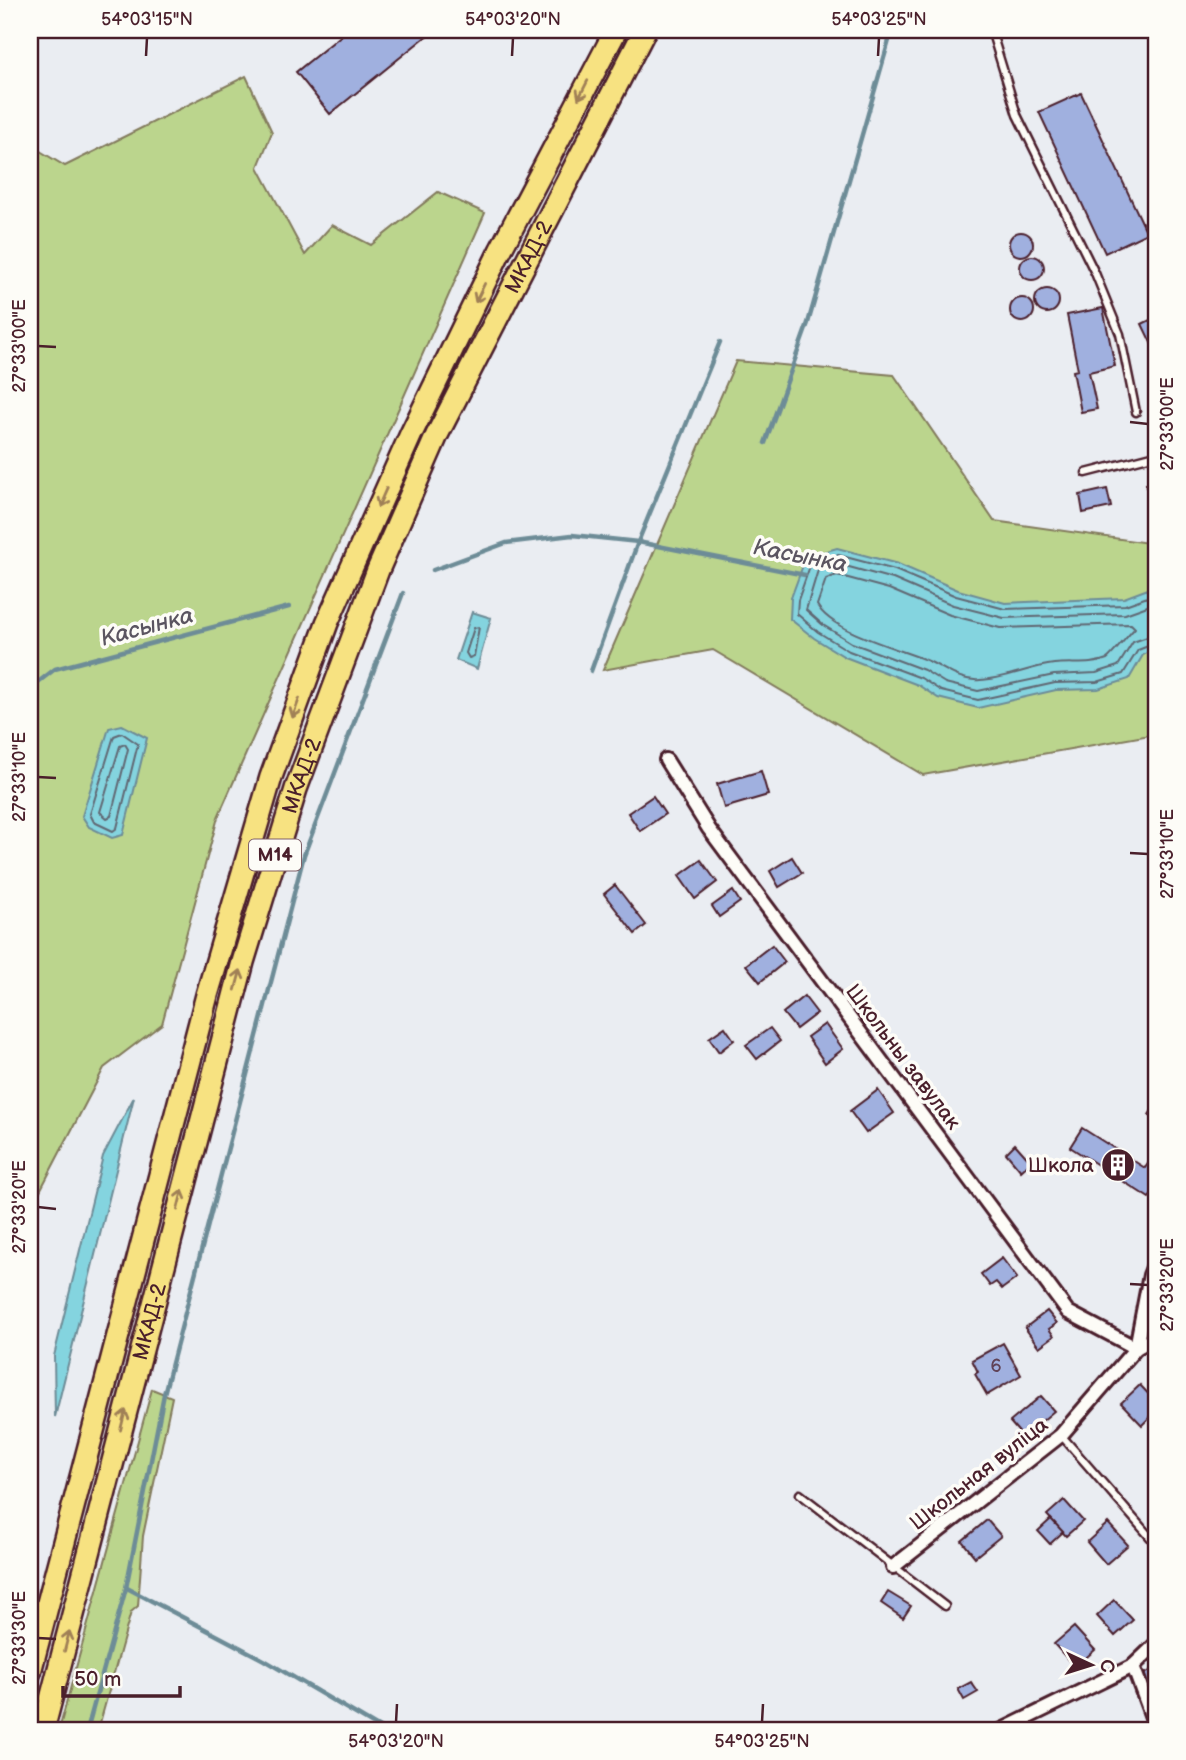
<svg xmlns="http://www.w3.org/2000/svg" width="1186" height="1760" viewBox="0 0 1186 1760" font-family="'Balsamiq Sans',sans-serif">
	<rect width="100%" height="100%" fill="#eaedf2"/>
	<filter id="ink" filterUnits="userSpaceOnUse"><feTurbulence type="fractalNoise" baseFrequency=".0143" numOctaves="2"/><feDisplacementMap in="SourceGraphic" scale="14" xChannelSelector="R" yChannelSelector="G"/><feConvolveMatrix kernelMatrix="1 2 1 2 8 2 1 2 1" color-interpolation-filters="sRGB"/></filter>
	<g filter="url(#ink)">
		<g fill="#bbd58d" stroke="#827a5c" stroke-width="2">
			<polygon points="246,76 272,132 258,167 305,255 332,225 371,245 438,192 485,213 218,817 162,1024 104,1068 30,1210 30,145 65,166"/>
			<polygon points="736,361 894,375 994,521 1156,544 1156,734 923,775 713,650 603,670"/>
			<polygon points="152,1389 172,1397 143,1536 138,1606 131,1612 98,1730 59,1730"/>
		</g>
		<g fill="#84d4df" stroke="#6d8c97" stroke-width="2">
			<polygon points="837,548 898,564 958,590 1005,603 1124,598 1156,586 1156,648 1143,655 1129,679 1098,689 1056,690 978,708 938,698 918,685 845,657 814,638 790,619 791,598 806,557"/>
			<polygon points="472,612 491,618 477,669 456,660"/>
			<polygon points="122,725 147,738 123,835 112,838 89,827 82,816 109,728"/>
			<polygon points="134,1097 55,1417 54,1356 103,1156"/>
		</g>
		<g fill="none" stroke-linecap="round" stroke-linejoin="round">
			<g stroke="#616773" stroke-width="2">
				<path d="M837 575 889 589 950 615 1000 628 1131 624 1135 628C1129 634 1111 657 1107 659 1090 666 1072 662 1054 664 1029 667 1005 679 980 680 960 682 943 667 926 660 897 648 832 632 817 605L826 579Z"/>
				<polyline points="1156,594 1125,605 1005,609 956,596 895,570 838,555 811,563 798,600 797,614 818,632 849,651 921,678 941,691 978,700 1055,683 1097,682 1123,674 1138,650 1156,643"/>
				<polyline points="1156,603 1125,614 1004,618 953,605 893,579 838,564 818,570 806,610 823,625 852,643 924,670 945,683 978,691 1054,675 1096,673 1118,666 1133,642 1156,634"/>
				<polygon points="479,627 474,656 469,658 466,653 474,628"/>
				<polygon points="122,733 138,744 117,828 113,831 94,822 90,814 114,736"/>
				<polygon points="125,744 128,749 111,816 107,818 100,812 120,746"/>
			</g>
			<g stroke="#6d8c97" stroke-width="4.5">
				<polyline points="765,443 808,323 892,30"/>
				<polyline points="433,570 506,543 572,535 638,542 805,575"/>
				<polyline points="591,671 638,542 720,342"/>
				<polyline points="30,701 33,686 55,669 289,607"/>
				<polyline points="127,1588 264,1660 383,1730"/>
				<polyline points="87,1730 126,1588 164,1394 304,855 403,593"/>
			</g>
		</g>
		<g fill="#a0b0df" stroke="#4a1f2b" stroke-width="2">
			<polygon points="348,30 434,30 330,114 296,72"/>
			<polygon points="1081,93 1147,233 1105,253 1039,112"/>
			<circle cx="1021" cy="244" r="12"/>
			<circle cx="1032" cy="268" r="12"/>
			<circle cx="1047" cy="301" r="12"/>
			<circle cx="1022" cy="310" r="12"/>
			<polygon points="1103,308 1115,366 1089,372 1097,409 1081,412 1073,371 1078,370 1067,315"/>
			<polygon points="1156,317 1156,348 1154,349 1142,324"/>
			<polygon points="1156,481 1156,502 1150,503 1146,484"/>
			<polygon points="1107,489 1111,507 1083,513 1080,495"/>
			<polygon points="761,771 768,795 724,808 717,784"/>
			<polygon points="653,796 665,814 640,831 628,813"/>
			<polygon points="792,857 802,873 779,887 770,871"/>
			<polygon points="701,860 717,882 695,899 679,876"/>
			<polygon points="615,885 646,925 635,934 604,894"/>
			<polygon points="733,891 740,902 719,917 712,906"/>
			<polygon points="772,945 785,962 760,982 746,965"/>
			<polygon points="804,996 817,1013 796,1029 783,1013"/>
			<polygon points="825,1024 843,1049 825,1063 807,1037"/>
			<polygon points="725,1027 734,1040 719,1052 709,1038"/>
			<polygon points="770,1028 780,1041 757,1059 746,1045"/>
			<polygon points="878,1090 894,1113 866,1133 850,1111"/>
			<polygon points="1156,1104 1156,1120 1149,1115"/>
			<polygon points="1082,1128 1145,1168 1152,1158 1156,1161 1156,1190 1149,1198 1070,1147"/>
			<polygon points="1015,1144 1031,1162 1021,1171 1006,1153"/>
			<polygon points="1002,1258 1017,1278 1002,1289 996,1282 990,1286 981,1274"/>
			<polygon points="1047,1311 1057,1323 1049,1329 1054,1336 1039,1347 1025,1328"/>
			<polygon points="1003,1343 1021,1375 987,1395 975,1374 978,1372 972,1360"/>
			<polygon points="1140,1385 1156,1402 1156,1411 1142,1425 1121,1403"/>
			<polygon points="1041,1396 1054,1411 1023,1437 1010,1422"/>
			<polygon points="1064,1500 1083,1521 1066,1536 1047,1515"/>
			<polygon points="1051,1519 1063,1532 1050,1544 1038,1531"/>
			<polygon points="987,1520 1001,1536 975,1557 962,1541"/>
			<polygon points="1108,1523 1128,1545 1106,1564 1087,1542"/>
			<polygon points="888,1592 911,1606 903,1618 881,1603"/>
			<polygon points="1114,1600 1133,1620 1115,1636 1097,1616"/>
			<polygon points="1074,1627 1095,1650 1075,1667 1054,1644"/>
			<polygon points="1156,1667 1156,1698 1142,1676"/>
			<polygon points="971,1682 978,1692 964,1700 958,1689"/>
		</g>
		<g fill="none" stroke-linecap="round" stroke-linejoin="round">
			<g stroke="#4a1f2b" stroke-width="11">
				<g id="service">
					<polyline points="991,30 1017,115 1095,273 1120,334 1136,412"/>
					<polyline points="1086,473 1156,455"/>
					<polyline points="1061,1435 1156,1544"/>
					<polyline points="800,1494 945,1606"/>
				</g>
			</g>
			<g stroke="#4a1f2b" stroke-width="18">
				<g id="minor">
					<polyline points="666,760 709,829 1068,1312 1136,1348"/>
					<polyline points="1136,1348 1156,1337"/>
					<polyline points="893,1567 1061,1435 1136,1348 1150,1275 1156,1260"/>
					<polyline points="1133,1666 1156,1728"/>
					<polyline points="1002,1730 1133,1666 1156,1644"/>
				</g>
			</g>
			<g stroke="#4a1f2b" stroke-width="26">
				<g id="trunk">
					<polyline points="30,1672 207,995 271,777 327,623 411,434 500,251 616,30"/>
					<path id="s1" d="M43 1730 243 962 296 789 378 570 437 435 645 30"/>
				</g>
			</g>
			<use href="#service" stroke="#fdfcf7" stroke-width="6"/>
			<use href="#minor" stroke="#fdfcf7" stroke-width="12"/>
			<use href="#trunk" stroke="#f7e281" stroke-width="21"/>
		</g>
		<defs><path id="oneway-shaft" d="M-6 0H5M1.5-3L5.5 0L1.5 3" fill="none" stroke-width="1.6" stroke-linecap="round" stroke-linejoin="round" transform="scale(1.75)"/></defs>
		<g stroke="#a08056">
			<use href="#oneway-shaft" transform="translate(583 90) rotate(117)"/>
			<use href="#oneway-shaft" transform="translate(480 293) rotate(116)"/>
			<use href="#oneway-shaft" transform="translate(382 498) rotate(114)"/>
			<use href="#oneway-shaft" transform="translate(296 708) rotate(110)"/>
			<use href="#oneway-shaft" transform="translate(238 980) rotate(-75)"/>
			<use href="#oneway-shaft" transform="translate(180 1200) rotate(-76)"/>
			<use href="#oneway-shaft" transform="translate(123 1420) rotate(-76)"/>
			<use href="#oneway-shaft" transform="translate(67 1641) rotate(-76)"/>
		</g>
	</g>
	<path fill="none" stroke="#4a1f2b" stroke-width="2.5" d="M146 56 147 38M512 56 513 38M878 56 879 38M38 346 56 347M1130 422 1148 424M38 777 56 778M1130 853 1148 854M38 1207 56 1209M1130 1284 1148 1285M38 1638 56 1639M396 1722 397 1704M762 1722 763 1704"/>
	<defs>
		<g id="building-disc" transform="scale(1.75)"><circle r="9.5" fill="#4a1f2b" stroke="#fdfcf7"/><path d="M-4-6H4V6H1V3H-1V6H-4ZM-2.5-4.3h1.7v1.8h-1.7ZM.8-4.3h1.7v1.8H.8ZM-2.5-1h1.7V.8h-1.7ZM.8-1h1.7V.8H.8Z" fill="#fff"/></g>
	</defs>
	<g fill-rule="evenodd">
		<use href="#building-disc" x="1118" y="1165"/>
	</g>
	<g text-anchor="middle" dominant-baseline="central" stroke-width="7" stroke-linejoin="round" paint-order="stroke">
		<g font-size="18" fill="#604358">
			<text x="996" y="1366">6</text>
		</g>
		<rect fill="#fdfcf7" stroke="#806168" stroke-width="2" x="249" y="839.5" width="52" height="31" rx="5"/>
		<g font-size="19" font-weight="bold" fill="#4a1f2b">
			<text x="275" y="855">М14</text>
		</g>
		<g font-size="21" fill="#4a1f2b" stroke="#fdfcf7">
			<text stroke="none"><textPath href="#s1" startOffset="1556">МКАД-2</textPath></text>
			<text stroke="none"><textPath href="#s1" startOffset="989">МКАД-2</textPath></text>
			<text transform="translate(903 1057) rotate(53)">Школьны завулак</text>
			<text stroke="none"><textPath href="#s1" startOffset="422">МКАД-2</textPath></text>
			<text transform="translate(979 1474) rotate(-38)">Школьная вуліца</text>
		</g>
		<g font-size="21" fill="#4a1f2b" stroke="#fdfcf7" text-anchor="end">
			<text x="1094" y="1165">Школа</text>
		</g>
		<g font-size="23" font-style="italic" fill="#5b5561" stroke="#fdfcf7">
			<text transform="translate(800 556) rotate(11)">Касынка</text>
			<text transform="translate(147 627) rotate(-15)">Касынка</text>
		</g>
	</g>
	<rect width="1186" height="1760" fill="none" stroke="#fdfcf7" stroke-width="77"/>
	<g transform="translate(1091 1665) rotate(94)" stroke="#fdfcf7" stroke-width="5" paint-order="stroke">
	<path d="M0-5L12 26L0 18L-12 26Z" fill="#4a1f2b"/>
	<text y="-10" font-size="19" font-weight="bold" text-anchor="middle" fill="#4a1f2b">С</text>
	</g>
	<path d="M63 1686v10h117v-10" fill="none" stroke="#4a1f2b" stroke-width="3.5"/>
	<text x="74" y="1686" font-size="21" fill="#4a1f2b" stroke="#fdfcf7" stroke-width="5" paint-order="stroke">50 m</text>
	<rect x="38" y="38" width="1110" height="1684" fill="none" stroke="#4a1f2b" stroke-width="2.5"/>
	<g font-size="18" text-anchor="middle" fill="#4a1f2b">
		<text x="147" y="25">54°03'15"N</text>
		<text x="513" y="25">54°03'20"N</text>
		<text x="879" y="25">54°03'25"N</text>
		<text transform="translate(19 346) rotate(-90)" y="6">27°33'00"E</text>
		<text transform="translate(1167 424) rotate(-90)" y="6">27°33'00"E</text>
		<text transform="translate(19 777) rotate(-90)" y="6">27°33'10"E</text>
		<text transform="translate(1167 854) rotate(-90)" y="6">27°33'10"E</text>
		<text transform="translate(19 1207) rotate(-90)" y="6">27°33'20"E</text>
		<text transform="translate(1167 1285) rotate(-90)" y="6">27°33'20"E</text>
		<text transform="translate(19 1638) rotate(-90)" y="6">27°33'30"E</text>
		<text x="396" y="1747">54°03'20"N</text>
		<text x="762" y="1747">54°03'25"N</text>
	</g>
</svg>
